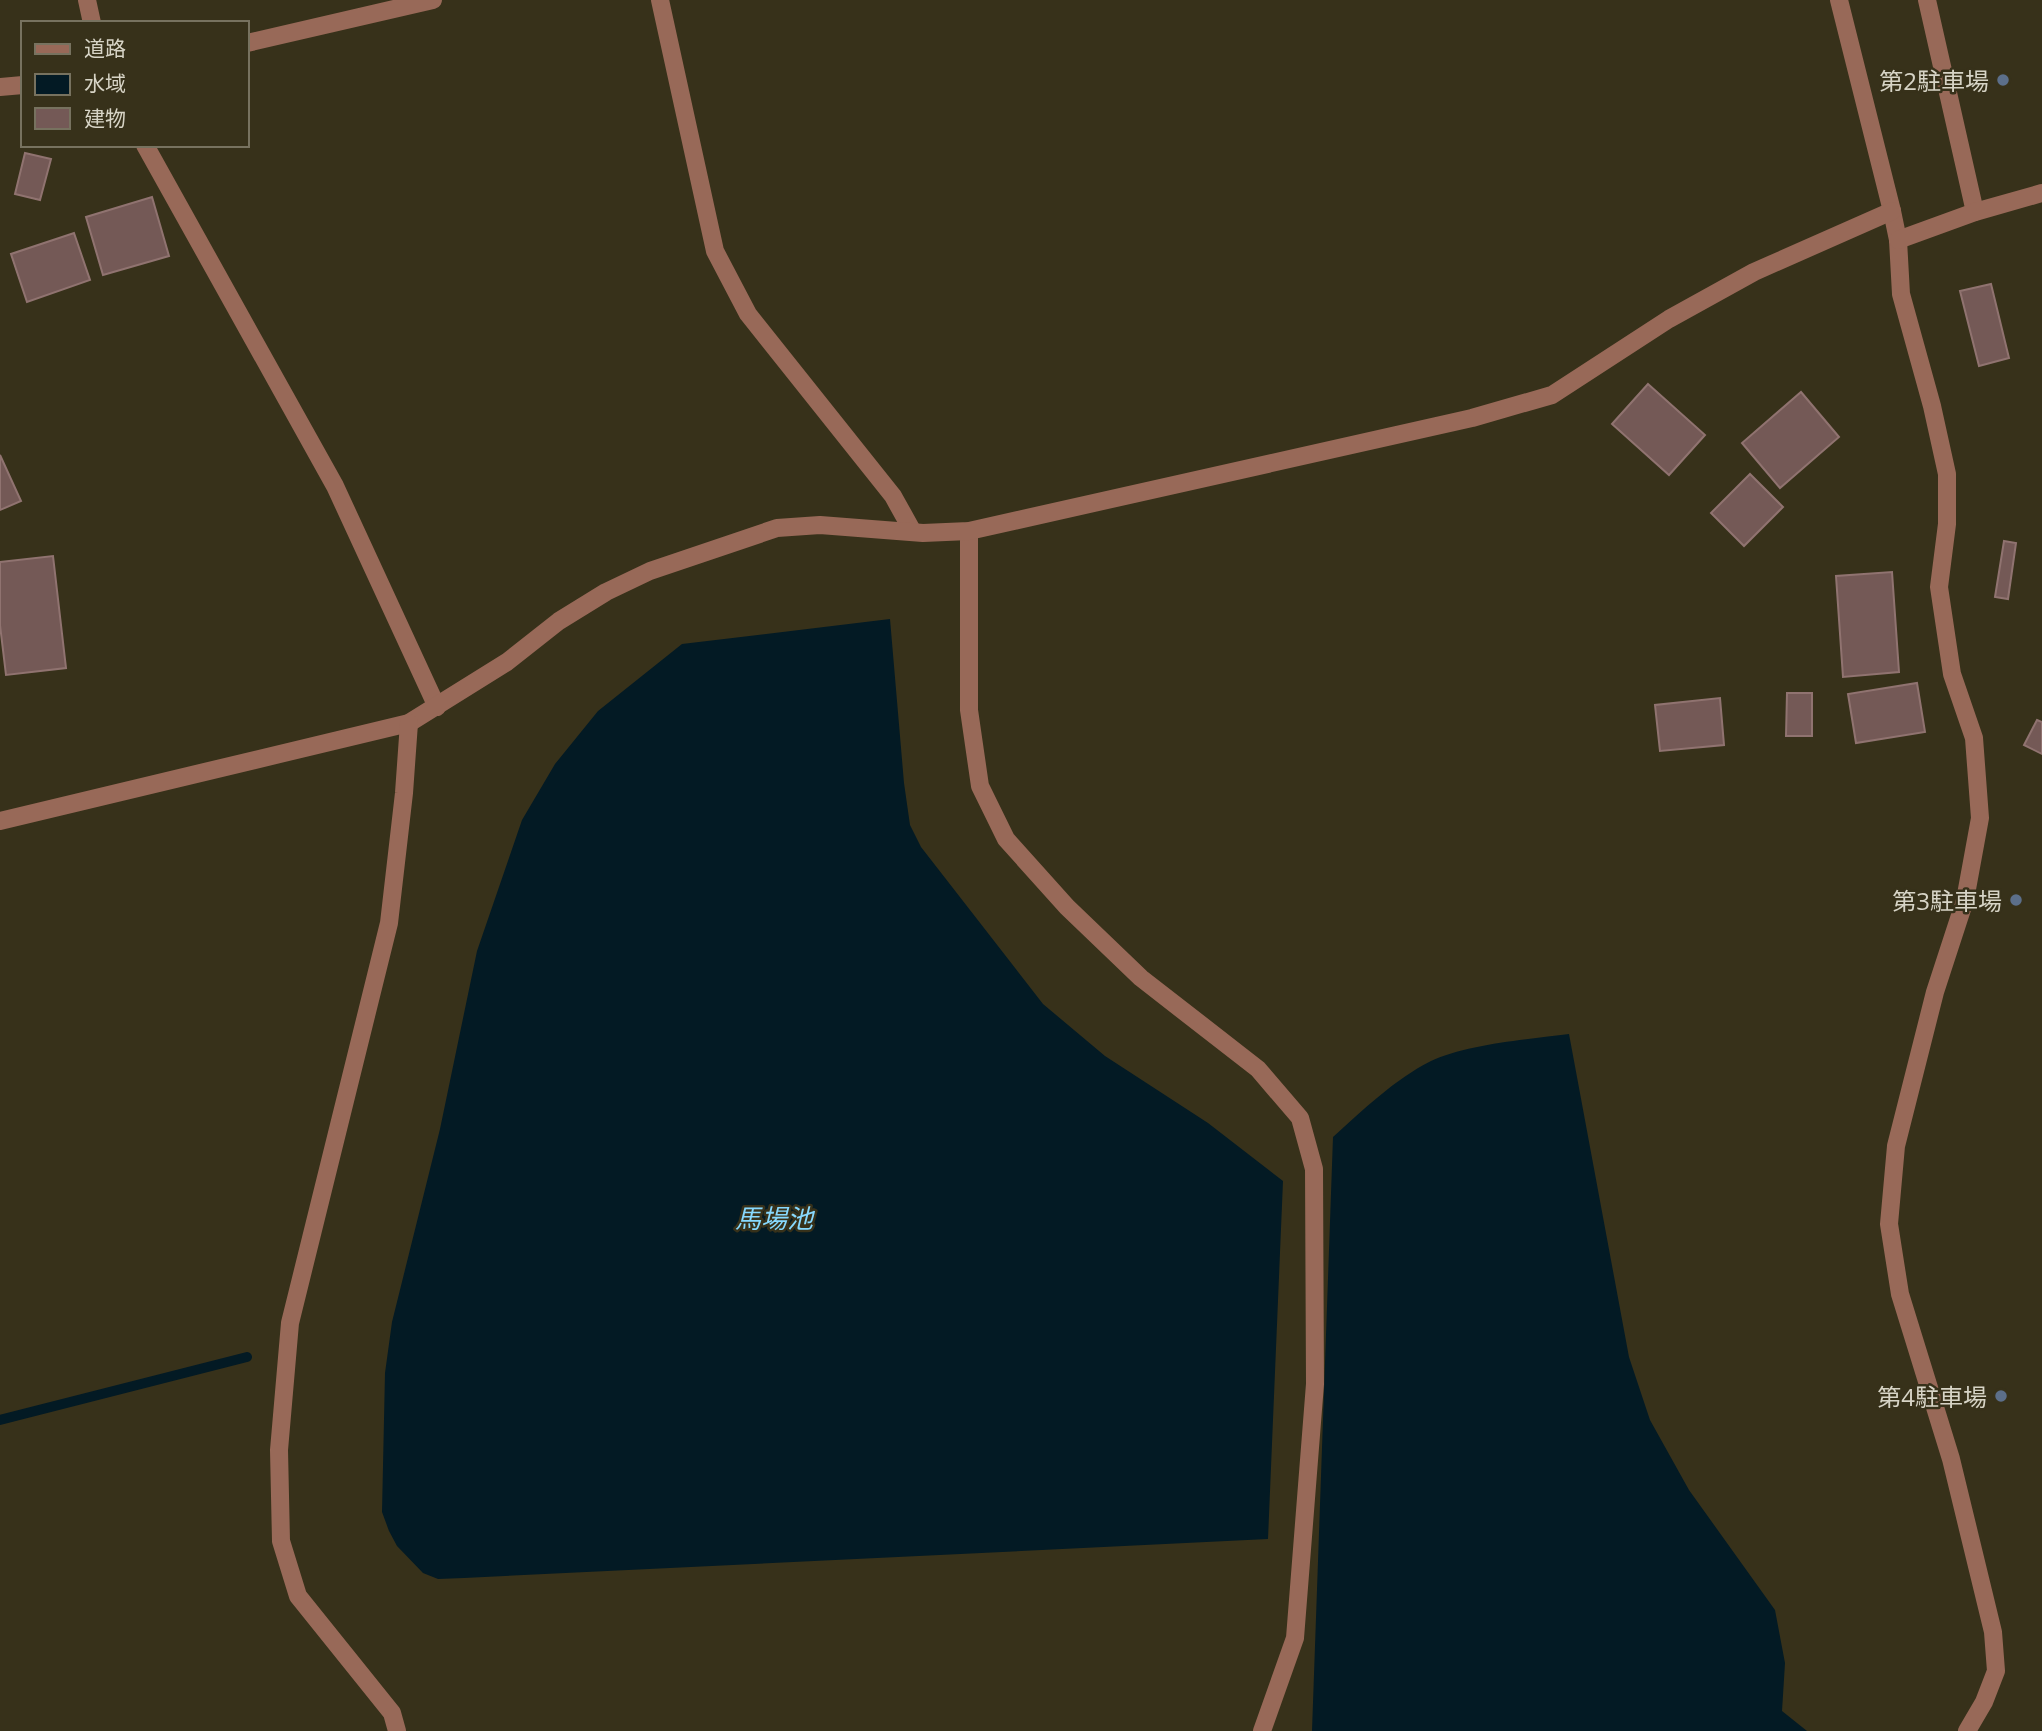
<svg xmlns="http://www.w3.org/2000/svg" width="2042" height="1731" viewBox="0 0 2042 1731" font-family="'Open Sans','Noto Sans JP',sans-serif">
	<rect width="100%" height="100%" fill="#37311a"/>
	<g fill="#031a24">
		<polygon points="890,619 904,783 910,825 921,847 1043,1004 1105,1056 1208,1123 1283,1181 1268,1539 464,1578 438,1579 423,1573 397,1546 389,1531 382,1512 385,1373 392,1322 440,1129 477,951 522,820 555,764 598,711 682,644"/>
		<path d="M1569 1034 1629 1357 1650 1420 1689 1490 1775 1610 1785 1663 1782 1711 1807 1731H1312L1333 1137C1363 1110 1395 1079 1431 1061 1466 1044 1530 1039 1569 1034Z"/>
	</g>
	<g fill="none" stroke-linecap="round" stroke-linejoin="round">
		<polyline stroke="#031a24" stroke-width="10" points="0,1420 247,1357"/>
	</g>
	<g fill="#745956" stroke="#907370" stroke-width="2">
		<polygon points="25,153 51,159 40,200 15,194"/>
		<polygon points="152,197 169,256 103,275 86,217"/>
		<polygon points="74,233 90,280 27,302 11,254"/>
		<polygon points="1991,284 2009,358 1979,366 1960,291"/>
		<polygon points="1648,384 1705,435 1669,475 1612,424"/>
		<polygon points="1801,392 1839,437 1780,488 1742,443"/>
		<polygon points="0,455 21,501 0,510"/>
		<polygon points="1750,474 1783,507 1744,546 1711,513"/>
		<polygon points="2004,541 2016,543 2008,599 1995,597"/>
		<polygon points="53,556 66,668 6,675 0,625 0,562"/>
		<polygon points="1892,572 1899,672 1843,677 1836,576"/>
		<polygon points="1917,683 1925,732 1856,743 1848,694"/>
		<polygon points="1787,693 1812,693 1812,736 1786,736"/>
		<polygon points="1720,698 1724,745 1660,751 1655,705"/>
		<polygon points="2037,720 2042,722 2042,754 2024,745"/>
	</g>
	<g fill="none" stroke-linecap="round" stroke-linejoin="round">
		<g stroke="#986958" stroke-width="18">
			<polyline points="87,0 92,23"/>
			<polyline points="660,0 715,251 748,314 893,496 913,532"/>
			<polyline points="1839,0 1892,211 1898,240 1901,294 1932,406 1947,474 1947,524 1939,587 1952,674 1974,738 1980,818 1965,900 1935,992 1896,1146 1889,1224 1900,1294 1951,1459 1993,1632 1996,1671 1984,1702 1967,1731"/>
			<polyline points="1927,0 1975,212"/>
			<polyline points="247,43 433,0"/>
			<polyline points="0,87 23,85"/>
			<polyline points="145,145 335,486 437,707"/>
			<polyline points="1898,240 1975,212 2042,193"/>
			<polyline points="969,531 969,710 980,786 1006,839 1067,907 1141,978 1258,1069 1300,1118 1314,1169 1315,1384 1295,1638 1262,1731"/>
			<polyline points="0,821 409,723 507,662 559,621 606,592 650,571 777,528 820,525 923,533 969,531 1472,418 1552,395 1669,319 1754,272 1892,211"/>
			<polyline points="397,1731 392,1713 298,1596 281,1541 279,1450 290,1323 389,923 404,793 409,723"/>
		</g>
	</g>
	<g fill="#5c6f8a" stroke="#37311a" stroke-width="2.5">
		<circle cx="2003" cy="80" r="7"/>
		<circle cx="2016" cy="900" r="7"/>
		<circle cx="2001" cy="1396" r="7"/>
	</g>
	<g text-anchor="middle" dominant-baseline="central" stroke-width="5" stroke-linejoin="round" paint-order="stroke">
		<g font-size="24" fill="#d7d4c6" stroke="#37311a" text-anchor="end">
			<text x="1989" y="80">第2駐車場</text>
			<text x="2002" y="900">第3駐車場</text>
			<text x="1987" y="1396">第4駐車場</text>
		</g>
		<g font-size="26" font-style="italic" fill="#87d9fe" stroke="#37311a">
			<text x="774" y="1218">馬場池</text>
		</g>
	</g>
	<rect x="21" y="21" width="228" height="126" fill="#37311a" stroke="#77725f" stroke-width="2"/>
	<rect x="35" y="44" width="35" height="10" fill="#986958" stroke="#77725f" stroke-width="2"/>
	<text x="84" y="56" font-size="21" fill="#d7d4c6">道路</text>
	<rect x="35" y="74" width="35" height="21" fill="#031a24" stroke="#77725f" stroke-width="2"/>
	<text x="84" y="91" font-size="21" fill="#d7d4c6">水域</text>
	<rect x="35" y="108" width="35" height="21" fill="#745956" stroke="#77725f" stroke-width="2"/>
	<text x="84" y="126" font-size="21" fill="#d7d4c6">建物</text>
</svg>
